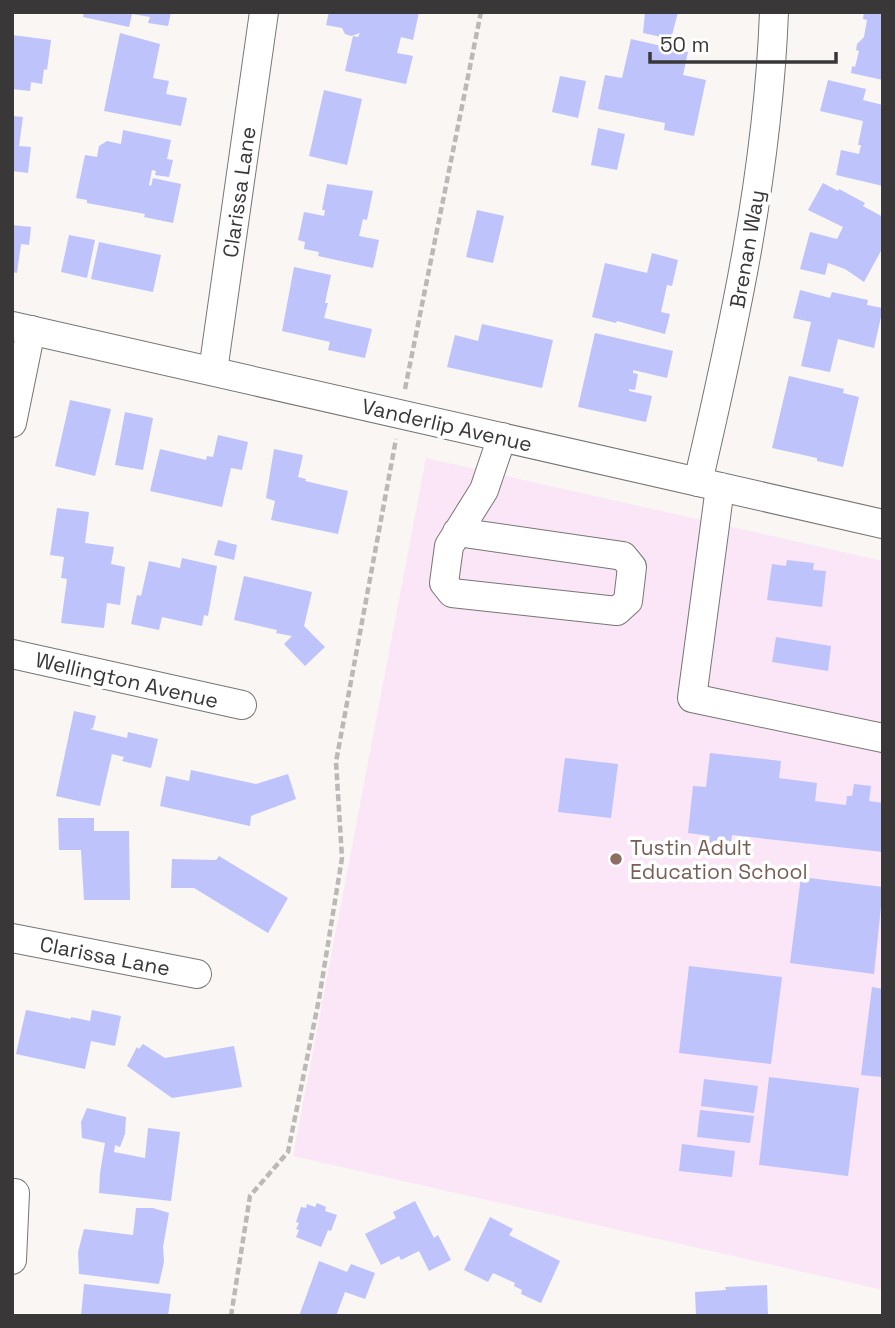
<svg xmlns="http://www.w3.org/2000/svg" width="895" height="1328" viewBox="0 0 895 1328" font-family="'Space Grotesk',sans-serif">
	<rect width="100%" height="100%" fill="#f9f6f4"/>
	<polygon fill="#fae6f7" points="426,458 883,561 883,1290 293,1156"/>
	<g fill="#bec3fc">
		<polygon points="84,12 130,13 171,12 168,26 148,23 150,17 132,14 129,27 83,17"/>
		<polygon points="329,12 419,12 413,40 401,37 397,53 413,56 406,84 345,71 353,36 358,37 360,33 351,36 345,34 342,28 326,25"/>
		<polygon points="645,12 678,12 671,39 643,33"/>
		<polygon points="864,12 883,12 883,80 851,73 852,66 855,67 859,51 856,50 857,44 864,37 867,20 863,19"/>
		<polygon points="120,33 160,44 153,78 169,81 166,94 187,98 181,126 104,111"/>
		<polygon points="12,35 51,40 47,70 44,69 42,84 31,82 30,91 12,89"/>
		<polygon points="631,39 688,52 683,75 706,80 694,136 664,130 665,123 598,109 605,75 622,78"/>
		<polygon points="560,76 586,81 578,118 552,112"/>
		<polygon points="828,80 866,89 863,100 883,105 883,186 836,175 841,150 859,154 861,145 858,145 863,121 820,111"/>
		<polygon points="324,90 362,99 347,165 309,156"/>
		<polygon points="12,116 23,117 19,146 31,147 28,173 12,171"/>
		<polygon points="598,128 625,134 617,170 591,165"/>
		<polygon points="123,130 171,140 167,159 173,160 169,177 155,175 156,171 152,170 149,185 151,186 153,178 181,184 173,223 144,217 145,214 87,203 87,200 76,198 85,155 97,157 99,146 107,141 121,144"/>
		<polygon points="823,183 838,191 839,189 865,203 863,206 883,217 883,247 864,282 845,269 828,263 825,275 800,269 810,232 837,239 843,227 808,210"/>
		<polygon points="327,184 373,191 367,220 363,219 359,236 379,240 373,268 318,256 319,252 304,249 305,242 298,240 304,212 324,216 325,210 322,210"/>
		<polygon points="477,210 504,216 493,263 466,257"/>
		<polygon points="12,225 31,227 29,245 21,244 17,273 12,272"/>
		<polygon points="69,235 95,240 87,278 61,272"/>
		<polygon points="99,242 161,255 153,292 91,279"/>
		<polygon points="652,253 678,260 672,286 667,285 661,312 670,314 665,334 617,321 616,323 592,317 605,263 647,273"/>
		<polygon points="294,267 331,275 325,303 328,303 324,318 372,329 365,358 328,350 330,342 282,331"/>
		<polygon points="800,290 830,298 832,292 868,300 867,305 883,308 874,348 838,339 830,372 801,366 811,322 793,318"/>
		<polygon points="482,324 553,340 542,388 447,367 455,335 478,341"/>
		<polygon points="595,333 673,351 667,378 633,370 633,373 638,374 635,390 629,389 629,391 652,396 646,422 578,407"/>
		<polygon points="789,376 844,389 843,393 859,397 843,467 817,461 817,458 772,448"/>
		<polygon points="70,400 111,409 95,476 55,466"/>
		<polygon points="125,412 153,418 143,470 115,465"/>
		<polygon points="218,435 248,442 242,470 231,468 222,507 150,491 160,449 206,460 207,456 213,457"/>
		<polygon points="274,449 303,455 298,477 306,479 305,481 348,491 338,534 271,520 275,501 266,498"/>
		<polygon points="57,508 89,512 85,543 114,547 111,564 125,567 120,605 107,603 104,628 61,623 67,579 61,578 64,557 50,555"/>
		<polygon points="218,540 237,545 234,560 214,555"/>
		<polygon points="182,558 217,566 208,616 204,615 202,626 162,617 159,630 131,624 137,595 141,596 149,561 180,568"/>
		<polygon points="787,560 814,563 813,570 826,571 822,607 767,600 772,564 786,566"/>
		<polygon points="244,576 312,592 304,626 325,647 305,666 284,644 292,636 276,633 277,630 234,620"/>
		<polygon points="776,637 831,646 828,671 772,662"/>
		<polygon points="74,711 96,716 93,728 90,729 127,738 128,732 158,739 151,768 122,761 124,757 112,754 100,806 56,796"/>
		<polygon points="710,753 781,761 779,778 817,783 815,801 846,805 847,796 852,796 854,784 871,786 869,801 883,803 883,852 732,835 730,851 708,848 710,836 688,833 693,786 706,787"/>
		<polygon points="565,758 618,764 611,818 558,812"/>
		<polygon points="191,770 256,784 288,774 296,799 251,816 250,826 160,806 166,776 189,781"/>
		<polygon points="58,818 94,818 94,831 129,831 130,900 84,900 81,850 59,850"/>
		<polygon points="219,856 288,898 268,933 194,888 171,888 172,859 216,860"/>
		<polygon points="801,877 883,887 874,974 790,963"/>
		<polygon points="689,966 782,977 771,1064 679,1053"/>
		<polygon points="872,987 883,989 883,1077 861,1075"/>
		<polygon points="26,1010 71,1019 71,1017 90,1021 92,1010 121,1016 115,1046 91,1041 85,1069 16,1054"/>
		<polygon points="143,1044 165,1058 234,1046 242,1087 172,1098 127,1066 137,1047 139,1049"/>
		<polygon points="769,1077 859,1088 848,1176 759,1165"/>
		<polygon points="704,1079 758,1086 754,1113 701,1106"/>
		<polygon points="87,1108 126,1117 125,1134 120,1147 115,1145 114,1152 145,1158 148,1128 180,1132 171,1201 99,1193 100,1173 105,1143 82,1138 81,1122"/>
		<polygon points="700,1110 754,1116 750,1143 697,1137"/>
		<polygon points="682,1144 735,1151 732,1177 679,1171"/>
		<polygon points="415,1201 434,1238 438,1235 451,1260 429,1271 419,1251 401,1260 399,1256 381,1265 365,1234 396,1218 393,1212"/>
		<polygon points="317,1203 326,1207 325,1211 337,1215 331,1231 328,1230 321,1247 296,1237 299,1230 296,1229 299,1223 296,1222 301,1207 306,1208 307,1204 315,1207"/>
		<polygon points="136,1208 153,1208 169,1213 163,1247 164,1262 159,1284 79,1274 78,1252 84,1229 133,1235"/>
		<polygon points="490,1217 513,1229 509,1235 560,1261 541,1303 521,1294 522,1290 514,1286 515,1283 493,1273 488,1282 464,1270"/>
		<polygon points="319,1261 347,1272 351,1264 375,1273 365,1299 345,1292 336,1316 299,1316"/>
		<polygon points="84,1284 171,1294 168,1316 81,1316"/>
		<polygon points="767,1285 768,1316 696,1316 695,1292 726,1290 725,1287"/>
	</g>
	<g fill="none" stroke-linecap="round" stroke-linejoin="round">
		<g stroke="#787574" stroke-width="30">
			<g id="minor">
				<polyline points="12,326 883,524"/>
				<polyline points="213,371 264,12"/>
				<polyline points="12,423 31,330"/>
				<path d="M698 482C734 327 768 172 774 12"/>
				<polyline points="720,487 692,698 883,738"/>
				<polyline points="457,532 623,556 632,567 628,601 617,611 452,593 444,583 449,546 484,490 502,437"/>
				<polyline points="12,654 242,705"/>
				<polyline points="12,938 197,974"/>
				<polyline points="12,1260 15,1193"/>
			</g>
		</g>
		<g stroke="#bbb8b7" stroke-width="4.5" stroke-dasharray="7 3.5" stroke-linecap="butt">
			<polyline points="405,389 481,12"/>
			<polyline points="231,1316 250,1196 288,1152 319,999 342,858 336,762 396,439"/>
		</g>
		<use href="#minor" stroke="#fff" stroke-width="28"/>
	</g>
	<circle fill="#8d6e63" stroke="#fff" stroke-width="2.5" cx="616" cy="859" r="7"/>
	<g text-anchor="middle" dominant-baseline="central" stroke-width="7" stroke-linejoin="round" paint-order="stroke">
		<g font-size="21" fill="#393737" stroke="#fff">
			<text transform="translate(239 192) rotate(-82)">Clarissa Lane</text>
			<text transform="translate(747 249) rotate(-80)">Brenan Way</text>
			<text transform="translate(447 425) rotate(13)">Vanderlip Avenue</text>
			<text transform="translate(127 680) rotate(13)">Wellington Avenue</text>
			<text transform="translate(105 956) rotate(11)">Clarissa Lane</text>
		</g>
		<g font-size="21" fill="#785e54" stroke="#fff" text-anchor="start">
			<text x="630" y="847">Tustin Adult<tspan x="630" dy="24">Education School</tspan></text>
		</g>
	</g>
	<rect width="895" height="1328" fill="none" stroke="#393737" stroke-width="28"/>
	<path d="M650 52v10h186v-10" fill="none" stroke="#393737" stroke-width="3.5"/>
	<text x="660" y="52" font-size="21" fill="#393737" stroke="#ffffff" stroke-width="5" paint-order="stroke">50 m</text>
</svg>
